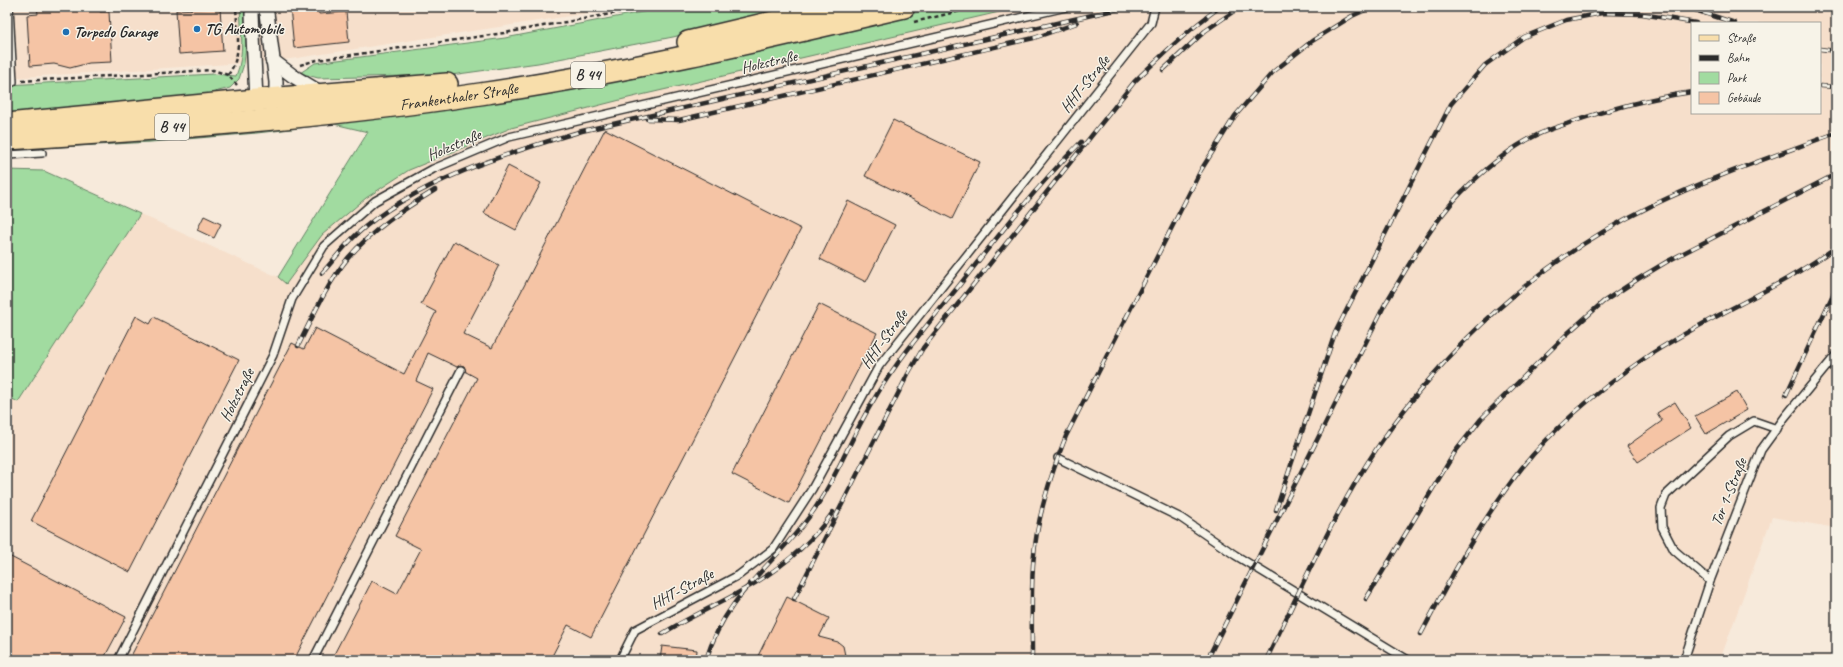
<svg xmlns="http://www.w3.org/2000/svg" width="1843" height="667" viewBox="0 0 1843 667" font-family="Caveat,sans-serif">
	<rect width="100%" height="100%" fill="#f7eadb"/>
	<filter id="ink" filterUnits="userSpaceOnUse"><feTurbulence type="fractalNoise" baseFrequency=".025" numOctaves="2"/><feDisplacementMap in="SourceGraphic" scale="8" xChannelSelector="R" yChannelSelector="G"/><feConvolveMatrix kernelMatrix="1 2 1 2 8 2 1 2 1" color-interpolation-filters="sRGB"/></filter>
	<g filter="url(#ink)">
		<g fill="#f6dfcb" fill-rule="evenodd">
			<polygon points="7,7 629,7 277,61 7,78"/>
			<path d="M1012 7H1836V528L1772 517 1720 660H7V396L18 402 140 214 278 277 370 132ZM1692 23H1820V113H1692Z"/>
		</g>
		<g fill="#a1dba0" stroke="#668366">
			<path d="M240 7H244L246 45 244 64 239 79 230 88 203 95 114 103 7 116V85L214 74 236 76C245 54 241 31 240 7Z"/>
			<polygon points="669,7 796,7 673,37 538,63 451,75 318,78 300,73 315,63 505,38"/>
			<polygon points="941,7 1021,7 624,99 511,128 409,170 366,198 322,235 286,284 278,277 368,132 334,124 257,133 151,142 7,150 7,145 169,135 822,34"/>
			<polygon points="7,170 44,171 140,214 18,402 7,396"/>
		</g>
		<g fill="#f5c4a5" stroke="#2b2b2b">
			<polygon points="37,7 100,7 100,12 109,12 112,62 89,63 70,68 54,64 30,66 27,15 38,14"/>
			<polygon points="290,7 318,7 319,14 346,12 349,42 294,48"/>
			<polygon points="220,8 223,51 179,54 176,10"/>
			<polygon points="893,120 980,162 952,219 865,176"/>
			<polygon points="605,129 801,229 591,637 568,625 550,660 331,660 372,581 397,594 421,549 395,536 477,378 466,372 464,366 460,365 457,367 428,353 416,381 433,389 294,660 139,660 131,656 292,343 304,349 315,328 404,374 436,312 421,304 454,241 499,265 463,334 492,348"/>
			<polygon points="508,166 541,183 516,230 484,213"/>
			<polygon points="848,201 895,225 866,282 820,259"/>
			<polygon points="204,216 221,224 214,238 197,230"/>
			<polygon points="819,304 877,333 789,503 732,474"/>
			<polygon points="136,316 150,324 154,317 239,360 130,572 31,521"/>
			<polygon points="1737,392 1747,410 1706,434 1695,416"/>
			<polygon points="1675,402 1691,428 1638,462 1627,446 1662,421 1657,413"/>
			<polygon points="7,555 126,617 103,660 7,660"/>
			<polygon points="787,597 829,618 819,637 838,642 843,646 846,660 756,660"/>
			<polygon points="662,646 697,650 696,660 660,660"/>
		</g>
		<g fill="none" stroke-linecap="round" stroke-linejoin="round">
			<g stroke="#2b2b2b" stroke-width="10">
				<g id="service">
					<polyline points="9,7 13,82"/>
					<polyline points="7,155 42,153"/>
					<polyline points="1058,458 1181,518 1235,555 1408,660"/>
					<polyline points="1710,581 1674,550 1662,527 1661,508 1666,495 1729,436 1754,421 1777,429"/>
					<polyline points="118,660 273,355 292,299 324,246 375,201 433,169 509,137 1066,7"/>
					<polyline points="313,660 461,370"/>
					<polyline points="620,660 635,630 739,575 773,549 812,489 879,366 1151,23 1155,7"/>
					<polyline points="1684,660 1710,581 1761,450 1785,417 1836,355"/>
				</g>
			</g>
			<g stroke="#2b2b2b" stroke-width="16">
				<g id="minor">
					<polyline points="253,7 252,14 256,100"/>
					<polyline points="264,7 267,13 276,82 276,98"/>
					<polyline points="272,60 293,76 323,94"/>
				</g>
			</g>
			<g stroke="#2b2b2b" stroke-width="24">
				<g id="primary">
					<polyline points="688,42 836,7"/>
					<polyline points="7,124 256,100 447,84"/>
					<path id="s1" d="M7 139C165 129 323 118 480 94 623 73 763 40 904 7"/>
				</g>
			</g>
			<g stroke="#2b2b2b" stroke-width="2.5" stroke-dasharray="4 3" stroke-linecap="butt">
				<polyline points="914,22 977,7"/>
				<polyline points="300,65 317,60 504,33 650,7"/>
				<path d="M228 75C243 54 237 31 236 7"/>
				<polyline points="22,81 213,70 228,75 237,85"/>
			</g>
			<use href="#service" stroke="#f7f3e8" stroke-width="7"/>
			<use href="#minor" stroke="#f7f3e8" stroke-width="13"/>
			<use href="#primary" stroke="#f8deab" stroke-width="21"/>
			<g stroke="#2b2b2b" stroke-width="4.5">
				<g id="rail">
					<polyline points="1686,7 1735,23"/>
					<polyline points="1820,49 1836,51"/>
					<polyline points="1163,70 1205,31 1240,7"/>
					<polyline points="1820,86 1836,87"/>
					<polyline points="647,119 679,120 1034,38 1077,23"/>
					<path d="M322 273C333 261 344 246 356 235 411 183 510 152 582 131L1127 7"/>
					<path d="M298 346C313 316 327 284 348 258 372 230 404 209 435 190"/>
					<polyline points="1786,395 1836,288"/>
					<polyline points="1276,510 1335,333 1451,104 1485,65 1524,37 1566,20 1602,13 1642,14 1696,23"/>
					<path d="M794 599 908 374 923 348 1135 81C1162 55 1189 29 1220 7"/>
					<polyline points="1366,599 1455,452 1481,419 1568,333 1603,302 1638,279 1668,261 1836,174"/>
					<path d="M662 634C688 617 716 606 743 590 777 571 811 544 833 512"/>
					<path d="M1421 634C1451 577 1481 520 1521 469 1555 426 1600 389 1645 358 1706 317 1776 291 1836 247"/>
					<path d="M706 660C726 594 770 569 809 517 835 482 850 439 873 401 897 360 928 324 958 287 997 237 1036 187 1081 142"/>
					<path d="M1032 660C1032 629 1031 597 1033 565 1036 520 1050 477 1066 436L1201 170 1235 116 1273 72 1312 41 1352 16 1372 7"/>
					<path d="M1207 660 1385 304C1411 262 1435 216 1471 183 1489 166 1515 145 1537 135 1547 130 1558 127 1569 123 1609 109 1650 98 1692 92"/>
					<path d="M1266 660C1301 589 1333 514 1377 448 1445 347 1541 259 1651 206 1711 177 1774 156 1836 133"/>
				</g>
			</g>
			<use href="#rail" stroke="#f7f3e8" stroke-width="3" stroke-dasharray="9" stroke-linecap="butt"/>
		</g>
	</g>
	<g fill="#1f6fb2" stroke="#f7f3e8" stroke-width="1.5">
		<circle cx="197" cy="29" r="4"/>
		<circle cx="66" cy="32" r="4"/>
	</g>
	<g text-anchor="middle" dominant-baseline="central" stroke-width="3" stroke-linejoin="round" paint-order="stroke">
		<g fill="#f7f3e8" stroke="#686764" stroke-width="1">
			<rect x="571" y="62" width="34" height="26" rx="3"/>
			<rect x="155" y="114" width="34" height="26" rx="3"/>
		</g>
		<g font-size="15" font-weight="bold" fill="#2b2b2b">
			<text x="588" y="75">B 44</text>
			<text x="172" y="127">B 44</text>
		</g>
		<g font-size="16" font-weight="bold" fill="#2b2b2b" stroke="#f7f3e8" text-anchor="start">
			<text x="205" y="29">TG Automobile</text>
			<text x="74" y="32">Torpedo Garage</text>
		</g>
		<g font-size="16" fill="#2b2b2b" stroke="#f7f3e8">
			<text transform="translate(769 62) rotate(-13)">Holzstraße</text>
			<text transform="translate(1085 84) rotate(-51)">HHT-Straße</text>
			<text stroke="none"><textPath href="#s1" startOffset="454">Frankenthaler Straße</textPath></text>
			<text transform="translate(454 145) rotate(-23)">Holzstraße</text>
			<text transform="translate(884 339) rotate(-54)">HHT-Straße</text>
			<text transform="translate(237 395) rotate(-63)">Holzstraße</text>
			<text transform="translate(1729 492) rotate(-68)">Tor 1-Straße</text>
			<text transform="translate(682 589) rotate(-28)">HHT-Straße</text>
		</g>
	</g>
	<rect width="1843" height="667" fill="none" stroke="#f7f3e8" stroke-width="24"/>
	<rect x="12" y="12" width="1819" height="643" fill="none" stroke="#2b2b2b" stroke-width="1.5" filter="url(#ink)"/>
	<rect x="1691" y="22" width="130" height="92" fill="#f7f3e8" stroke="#a5a39c"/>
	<rect x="1699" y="35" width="20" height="6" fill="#f8deab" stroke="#a5a39c"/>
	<text x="1727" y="42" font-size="12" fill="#2b2b2b">Straße</text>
	<rect x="1699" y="55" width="20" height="6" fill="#2b2b2b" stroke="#a5a39c"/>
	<text x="1727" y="62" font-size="12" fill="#2b2b2b">Bahn</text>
	<rect x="1699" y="72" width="20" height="12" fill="#a1dba0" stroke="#a5a39c"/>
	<text x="1727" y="82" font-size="12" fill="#2b2b2b">Park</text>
	<rect x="1699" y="92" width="20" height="12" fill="#f5c4a5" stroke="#a5a39c"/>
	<text x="1727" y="102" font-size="12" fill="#2b2b2b">Gebäude</text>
</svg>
